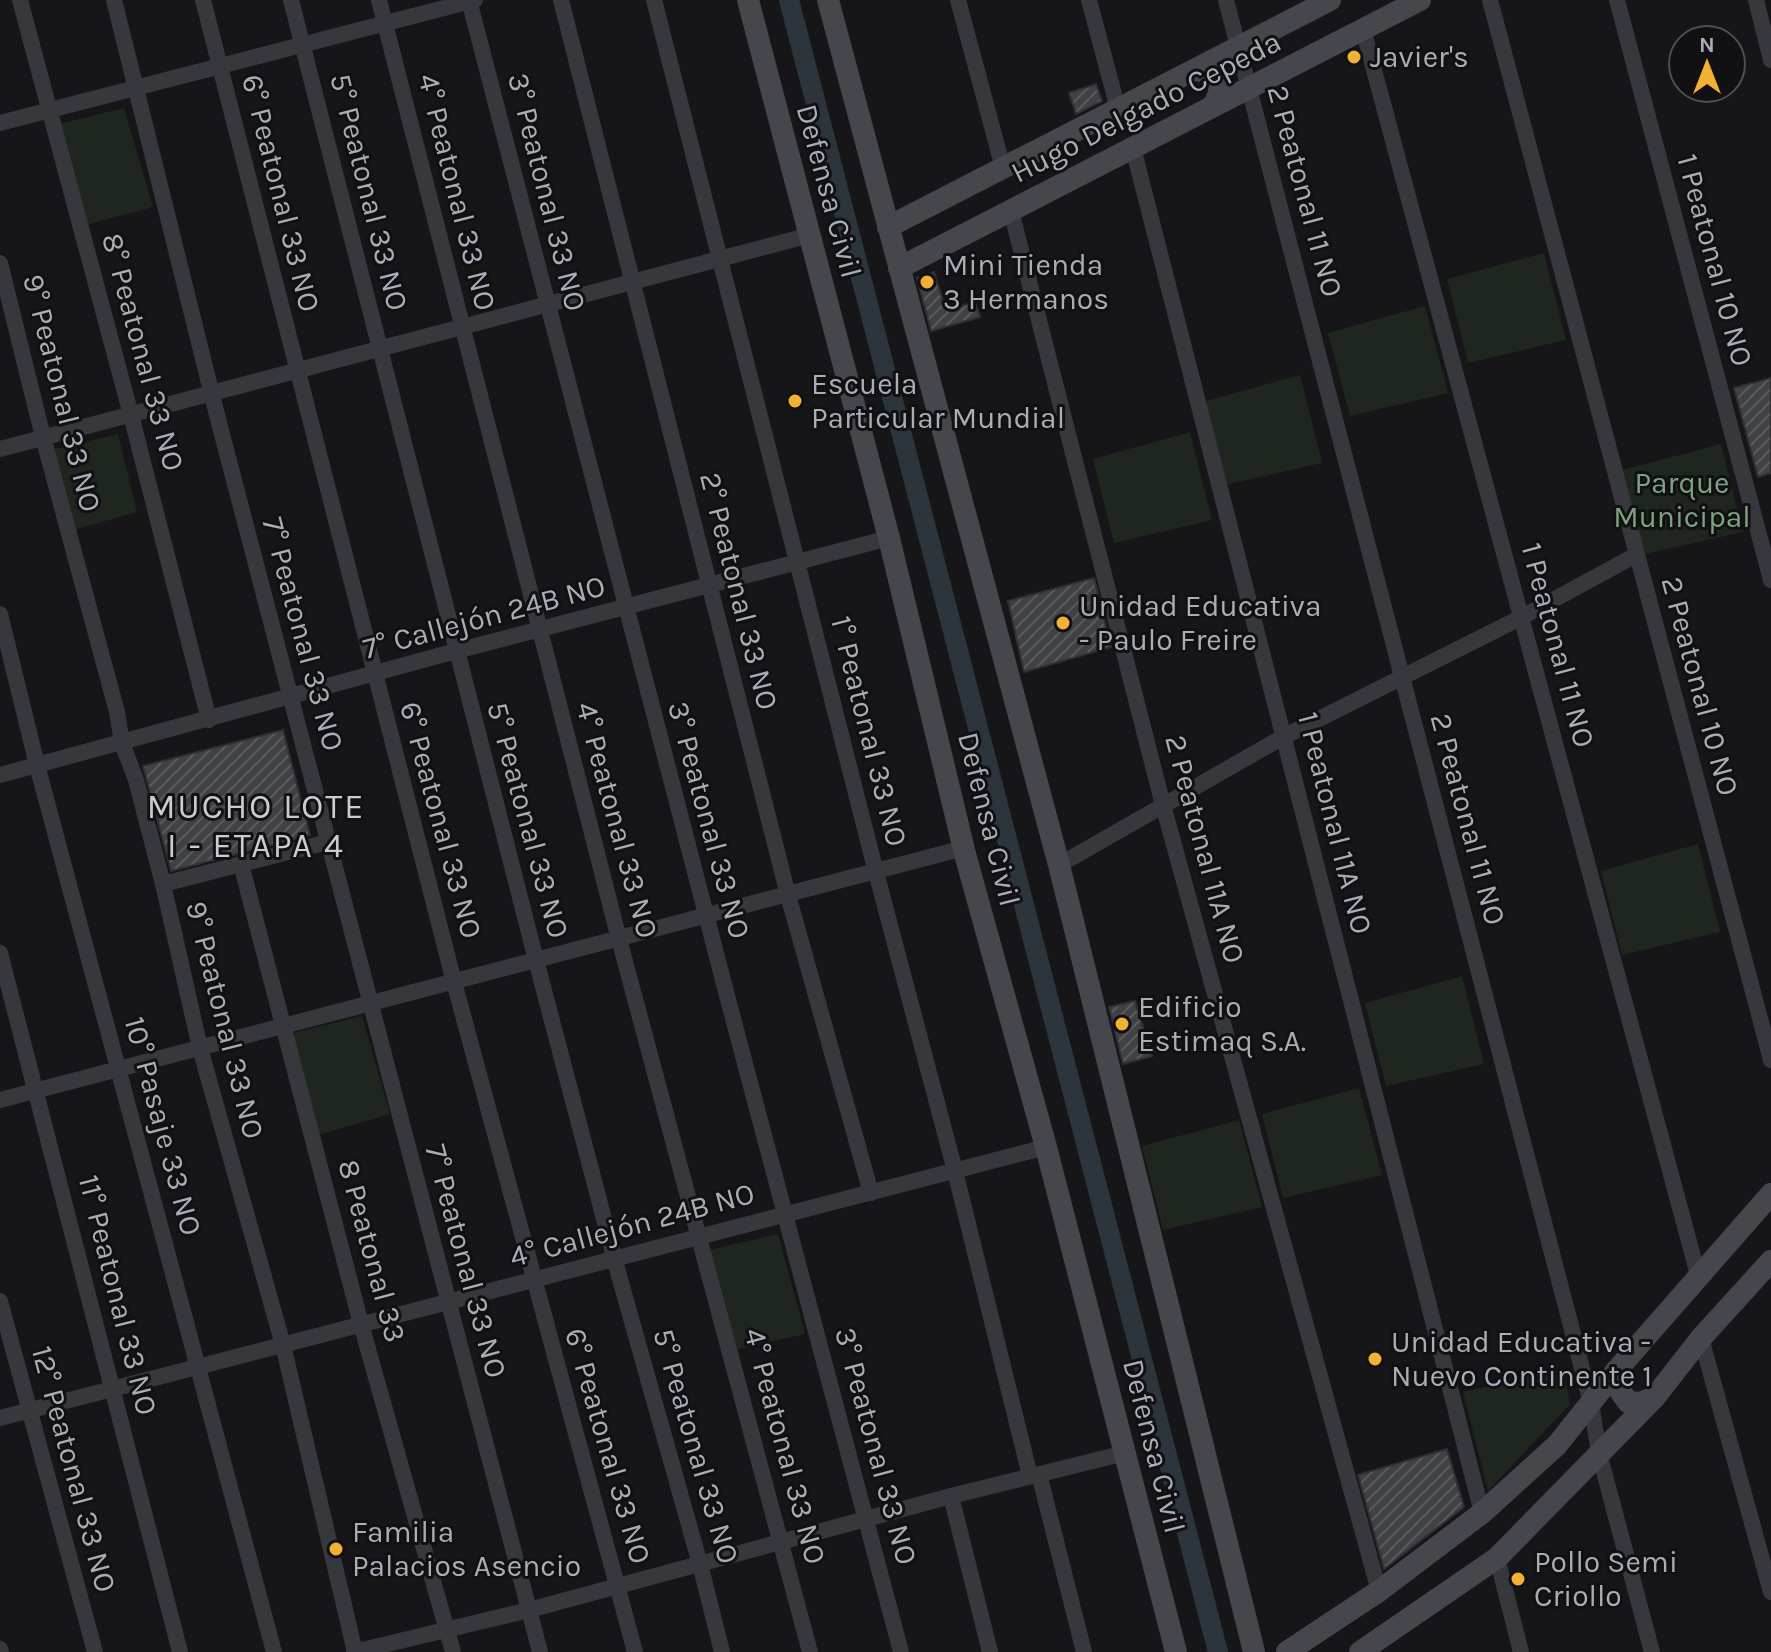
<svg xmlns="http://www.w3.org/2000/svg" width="1771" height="1652" viewBox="0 0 1771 1652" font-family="Karla,sans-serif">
	<defs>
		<pattern id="building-hatch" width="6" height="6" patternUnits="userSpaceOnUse" patternTransform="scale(2)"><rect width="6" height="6" fill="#404145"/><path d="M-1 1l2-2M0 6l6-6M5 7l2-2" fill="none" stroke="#595a5e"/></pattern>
	</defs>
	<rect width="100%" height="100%" fill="#161618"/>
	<g fill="#1e261f">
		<polygon points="124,108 153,207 86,225 59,124"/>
		<polygon points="1544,253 1566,340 1468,363 1447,279"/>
		<polygon points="1425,306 1448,393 1350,416 1328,333"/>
		<polygon points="1300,375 1322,463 1224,485 1203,402"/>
		<polygon points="1190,432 1212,520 1114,543 1093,459"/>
		<polygon points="118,434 137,512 73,530 51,450"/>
		<polygon points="1721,444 1743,532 1645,554 1623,470"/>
		<polygon points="1698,844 1720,932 1622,955 1601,871"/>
		<polygon points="1462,976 1484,1064 1386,1086 1365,1003"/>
		<polygon points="362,1016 390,1114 318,1135 290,1034"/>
		<polygon points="1359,1088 1382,1175 1283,1198 1262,1114"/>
		<polygon points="1239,1120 1262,1207 1163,1230 1142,1146"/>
		<polygon points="778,1234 805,1334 735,1350 709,1250"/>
		<polygon points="1563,1368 1570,1404 1488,1491 1463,1392"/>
	</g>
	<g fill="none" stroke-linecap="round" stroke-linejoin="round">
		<polyline stroke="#2c353c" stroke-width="20" points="789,0 1218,1652"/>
	</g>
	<g fill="url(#building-hatch)" stroke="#303034" stroke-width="2">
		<polygon points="1096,84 1102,101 1076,114 1069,93"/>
		<polygon points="934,272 946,310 975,302 980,317 931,331 917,278"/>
		<polygon points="1771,378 1771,473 1758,477 1734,388"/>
		<polygon points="1094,578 1111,647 1024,672 1008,601"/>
		<polygon points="283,730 310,835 171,871 143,766"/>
		<polygon points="1135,1001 1152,1056 1123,1064 1109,1007"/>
		<polygon points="1447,1449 1464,1507 1384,1569 1358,1475"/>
	</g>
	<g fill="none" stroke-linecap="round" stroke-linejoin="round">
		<g stroke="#37383d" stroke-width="16">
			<polyline points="20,0 131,415 209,720"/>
			<polyline points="114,0 217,415 540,1652"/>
			<polyline points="203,0 454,982 635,1652"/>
			<polyline points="291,0 536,960 618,1272 700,1564 722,1652"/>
			<polyline points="379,0 619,939 810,1652"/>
			<path d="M469 0C610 552 754 1102 901 1652"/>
			<polyline points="561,0 788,895 871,1193"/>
			<polyline points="654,0 876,872 955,1171 1030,1476"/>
			<polyline points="958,0 1003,168"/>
			<polyline points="1089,0 1118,109"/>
			<polyline points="1226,0 1591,1403 1599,1453 1652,1652"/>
			<polyline points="1490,0 1771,1060"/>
			<polyline points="1617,0 1771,580"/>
			<polyline points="1756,0 1771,60"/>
			<polyline points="1363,29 1698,1275"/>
			<polyline points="0,123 475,0"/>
			<polyline points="1133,148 1482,1513"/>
			<polyline points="1011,211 1163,805 1379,1591"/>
			<polyline points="0,263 43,437 117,712 122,743 136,780 163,884 200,1048 283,1345 355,1652"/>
			<polyline points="0,449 810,235"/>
			<polyline points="0,614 37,765 274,1652"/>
			<polyline points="0,775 456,651 889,538"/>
			<polyline points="241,864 361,1324 453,1652"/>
			<polyline points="1059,865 1283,737 1522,617 1636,555"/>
			<polyline points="163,884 328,842"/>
			<polyline points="0,953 180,1652"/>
			<polyline points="0,1100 964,848"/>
			<polyline points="0,1301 95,1652"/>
			<polyline points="1701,1338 1771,1592"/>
			<polyline points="0,1418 1046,1147"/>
			<polyline points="1039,1474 1084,1652"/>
			<polyline points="951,1496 990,1652"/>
			<polyline points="1497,1558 1521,1652"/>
			<polyline points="0,1649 1,1652"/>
			<polyline points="354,1652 529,1610 951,1496 1125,1453"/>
		</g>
		<g stroke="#45474d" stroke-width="22">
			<polyline points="748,0 889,538 965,854 1046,1147 1176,1652"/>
			<polyline points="828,0 1059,865 1254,1652"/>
			<path d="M1195 70 1213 73C1223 86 1220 95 1212 107"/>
			<polyline points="888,227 1330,0"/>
			<polyline points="899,268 1420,0"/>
			<polyline points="1616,1371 1618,1388 1628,1402 1641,1403 1654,1397"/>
			<polyline points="1287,1652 1379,1591 1482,1513 1557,1445 1616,1371 1771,1194"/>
			<polyline points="1360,1652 1497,1558 1655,1397 1701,1338 1771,1261"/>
		</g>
	</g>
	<g fill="#f2b134" stroke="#111113" stroke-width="3">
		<circle cx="1354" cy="57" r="8"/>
		<circle cx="927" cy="282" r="8"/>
		<circle cx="795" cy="401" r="8"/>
		<circle cx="1063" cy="623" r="8"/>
		<circle cx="1122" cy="1024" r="8"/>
		<circle cx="1375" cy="1359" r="8"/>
		<circle cx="336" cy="1549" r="8"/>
		<circle cx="1518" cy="1579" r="8"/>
	</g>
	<g text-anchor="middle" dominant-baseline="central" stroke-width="6" stroke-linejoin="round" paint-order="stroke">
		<g font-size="30" fill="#a8adb8" stroke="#111113" text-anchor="start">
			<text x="1370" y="57">Javier's</text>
			<text x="943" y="265">Mini Tienda<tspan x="943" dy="34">3 Hermanos</tspan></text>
			<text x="811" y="384">Escuela<tspan x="811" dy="34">Particular Mundial</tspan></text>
			<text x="1079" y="606">Unidad Educativa<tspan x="1079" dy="34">- Paulo Freire</tspan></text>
			<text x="1138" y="1007">Edificio<tspan x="1138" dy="34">Estimaq S.A.</tspan></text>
			<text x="1391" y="1342">Unidad Educativa -<tspan x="1391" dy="34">Nuevo Continente 1</tspan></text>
			<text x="352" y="1532">Familia<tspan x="352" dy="34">Palacios Asencio</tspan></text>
			<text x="1534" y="1562">Pollo Semi<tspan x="1534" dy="34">Criollo</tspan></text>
		</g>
		<g font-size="30" fill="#a8adb8" stroke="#111113">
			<text transform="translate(1146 107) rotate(-27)">Hugo Delgado Cepeda</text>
			<text transform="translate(829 191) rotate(75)">Defensa Civil</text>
			<text transform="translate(1305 191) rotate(75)">2 Peatonal 11 NO</text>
			<text transform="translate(369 192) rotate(76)">5° Peatonal 33 NO</text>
			<text transform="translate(457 192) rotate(76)">4° Peatonal 33 NO</text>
			<text transform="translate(547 192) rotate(76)">3° Peatonal 33 NO</text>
			<text transform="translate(281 193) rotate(76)">6° Peatonal 33 NO</text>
			<text transform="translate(1715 260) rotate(75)">1 Peatonal 10 NO</text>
			<text transform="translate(143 352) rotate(75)">8° Peatonal 33 NO</text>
			<text transform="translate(62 393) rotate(76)">9° Peatonal 33 NO</text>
			<text transform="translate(739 591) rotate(76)">2° Peatonal 33 NO</text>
			<text transform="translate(484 617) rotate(-15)">7° Callejón 24B NO</text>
			<text transform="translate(303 634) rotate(75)">7° Peatonal 33 NO</text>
			<text transform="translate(1558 645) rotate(75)">1 Peatonal 11 NO</text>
			<text transform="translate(1700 686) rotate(75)">2 Peatonal 10 NO</text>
			<text transform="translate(869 731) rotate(76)">1° Peatonal 33 NO</text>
			<text transform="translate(989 819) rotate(76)">Defensa Civil</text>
			<text transform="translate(1468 819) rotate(75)">2 Peatonal 11 NO</text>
			<text transform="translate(441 820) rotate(75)">6° Peatonal 33 NO</text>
			<text transform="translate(528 820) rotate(75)">5° Peatonal 33 NO</text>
			<text transform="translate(617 820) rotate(75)">4° Peatonal 33 NO</text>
			<text transform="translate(709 820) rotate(75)">3° Peatonal 33 NO</text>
			<text transform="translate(1335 823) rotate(76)">1 Peatonal 11A NO</text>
			<text transform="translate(1205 849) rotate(75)">2 Peatonal 11A NO</text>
			<text transform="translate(225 1020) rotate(76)">9° Peatonal 33 NO</text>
			<text transform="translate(163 1126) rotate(75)">10° Pasaje 33 NO</text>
			<text transform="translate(632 1225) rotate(-15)">4° Callejón 24B NO</text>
			<text transform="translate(372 1251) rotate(75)">8 Peatonal 33</text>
			<text transform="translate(466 1261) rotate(75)">7° Peatonal 33 NO</text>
			<text transform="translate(118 1295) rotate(76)">11° Peatonal 33 NO</text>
			<text transform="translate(608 1446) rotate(74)">6° Peatonal 33 NO</text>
			<text transform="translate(696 1446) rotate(74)">5° Peatonal 33 NO</text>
			<text transform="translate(785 1446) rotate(75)">4° Peatonal 33 NO</text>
			<text transform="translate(876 1446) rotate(75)">3° Peatonal 33 NO</text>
			<text transform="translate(1154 1446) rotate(76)">Defensa Civil</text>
			<text transform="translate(74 1469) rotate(75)">12° Peatonal 33 NO</text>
		</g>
		<g font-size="30" fill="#7fa381" stroke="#111113">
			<text x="1682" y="483">Parque<tspan x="1682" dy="34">Municipal</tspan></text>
		</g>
		<g font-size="34" letter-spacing="2" fill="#c9ccd4" stroke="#111113">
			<text x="256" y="807">MUCHO LOTE<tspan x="256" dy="39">I - ETAPA 4</tspan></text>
		</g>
	</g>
	<g transform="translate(1707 64)"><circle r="38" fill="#111113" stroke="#4d4f55" stroke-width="2"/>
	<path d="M0-6L14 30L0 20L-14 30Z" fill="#f2b134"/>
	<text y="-12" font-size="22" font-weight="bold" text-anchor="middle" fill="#a8adb8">N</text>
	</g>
</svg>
